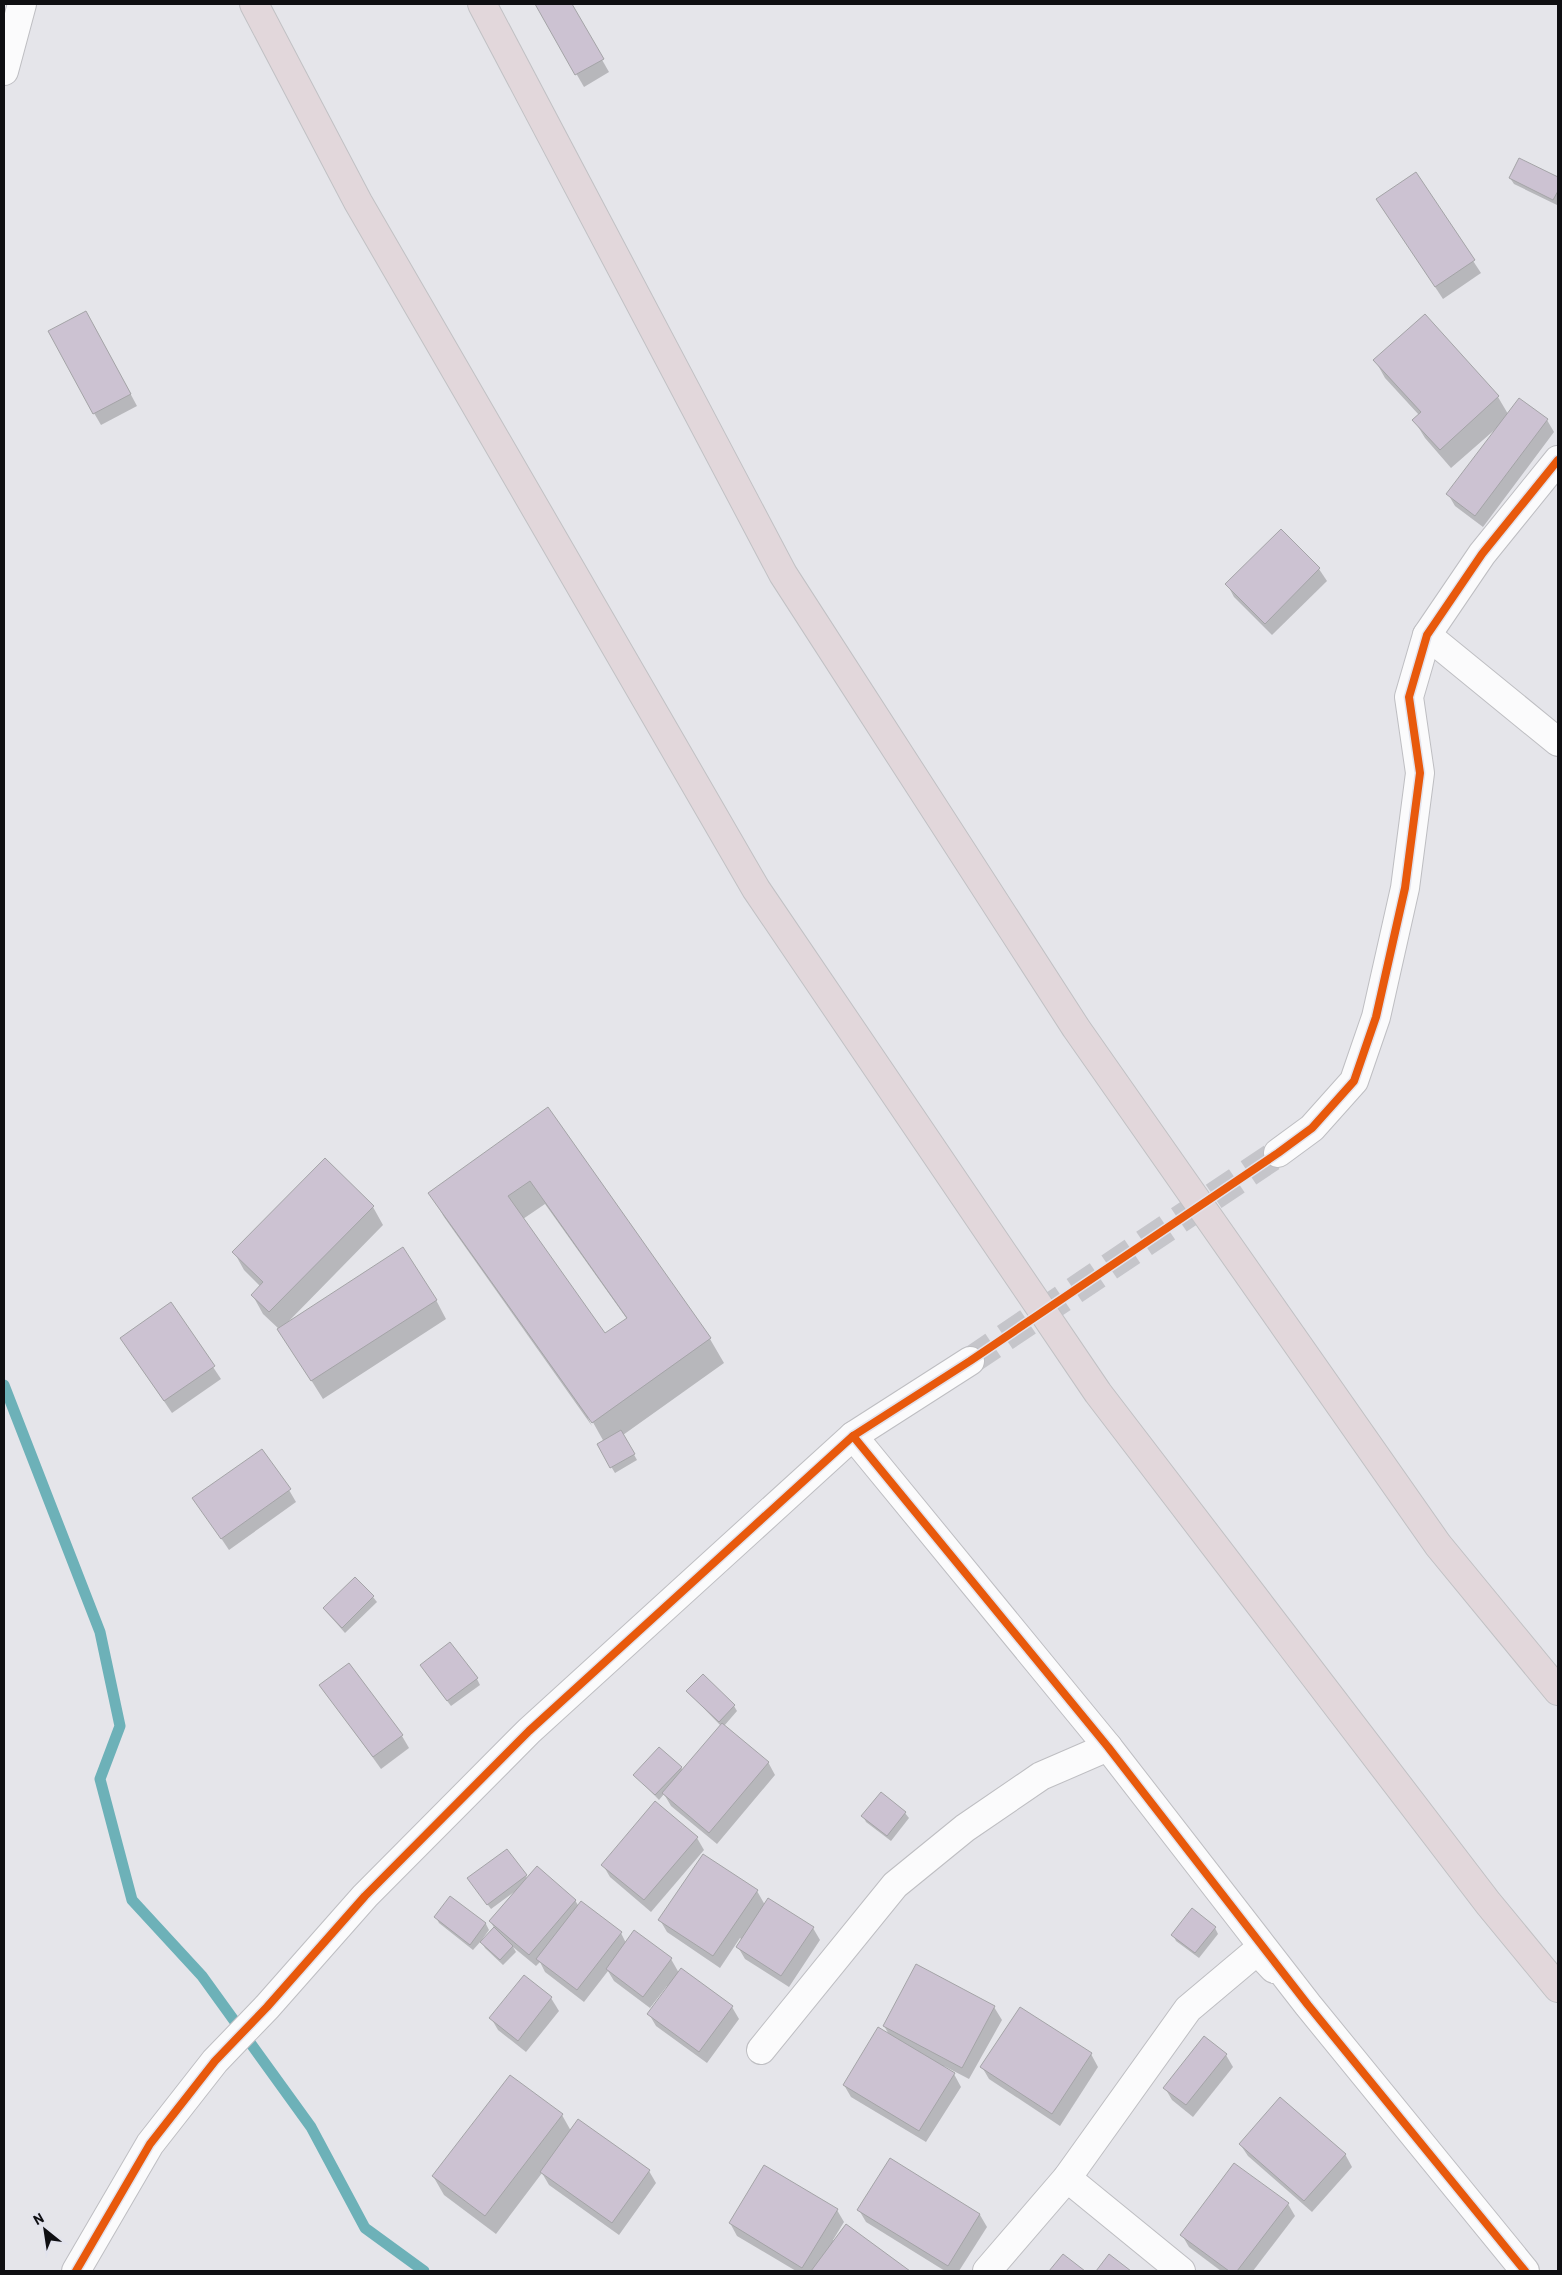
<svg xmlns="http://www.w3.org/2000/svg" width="1562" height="2275" viewBox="0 0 1562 2275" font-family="Barlow,sans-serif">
	<rect width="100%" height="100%" fill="#e5e5ea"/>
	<g fill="#0003" fill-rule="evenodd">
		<polygon points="536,4 570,4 609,72 584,87"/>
		<polygon points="1519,159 1558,178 1557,205 1514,184 1510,178"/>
		<polygon points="1416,174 1481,273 1443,299 1385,211"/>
		<polygon points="1424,315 1498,397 1508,414 1547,420 1554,432 1483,527 1455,506 1448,494 1499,426 1451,468 1425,438 1414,420 1419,415 1385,378 1375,360"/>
		<polygon points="93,324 137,406 101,425 94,413"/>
		<polygon points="1281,531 1319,569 1327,581 1272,635 1234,597 1227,584"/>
		<path d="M548 1109 710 1339 724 1363 623 1435 637 1460 615 1473 598 1445 604 1442 590 1417 588 1418 592 1426 444 1217 430 1193ZM545 1204 627 1319 605 1334 523 1219Z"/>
		<polygon points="373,1207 383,1225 288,1322 436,1300 446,1319 323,1399 279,1329 263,1314 253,1296 261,1287 244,1270 234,1252"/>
		<polygon points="171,1304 221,1379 172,1413 122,1339"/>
		<polygon points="289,1490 296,1502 229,1550 194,1498"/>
		<polygon points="373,1597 377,1602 345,1633 324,1609"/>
		<polygon points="425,1671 477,1679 480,1685 451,1706"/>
		<polygon points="321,1685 402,1736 409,1748 381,1769"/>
		<polygon points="687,1691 734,1706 737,1711 724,1726 768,1762 775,1775 717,1844 671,1806 664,1794 659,1800 635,1775 681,1767 683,1771 721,1726"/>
		<polygon points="905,1813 909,1818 891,1841 866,1822 863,1816"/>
		<polygon points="697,1838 704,1850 651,1912 610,1877 603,1865"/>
		<polygon points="526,1875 527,1879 575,1900 579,1907 582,1903 621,1933 626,1943 671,1959 679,1973 732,2007 739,2019 707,2063 656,2026 649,2014 669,1987 667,1986 650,2008 614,1981 608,1971 584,2002 545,1972 540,1962 536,1966 513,1947 516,1952 503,1965 485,1948 481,1941 473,1950 439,1923 436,1917 451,1898 486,1924 489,1930 481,1941 482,1942 495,1929 490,1921 514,1892 491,1909 472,1884"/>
		<polygon points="757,1891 765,1905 813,1928 820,1940 789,1987 745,1959 738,1947 742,1940 740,1938 720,1968 667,1932 660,1920"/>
		<polygon points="1215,1928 1218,1934 1199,1958 1176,1941 1173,1935"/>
		<polygon points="917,1966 994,2007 1002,2020 969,2079 944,2066 943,2068 954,2074 961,2087 926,2142 851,2097 844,2085 890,2036 884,2026"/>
		<polygon points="524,1976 551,1998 559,2011 526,2052 498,2030 491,2018"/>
		<polygon points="1020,2008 1091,2054 1098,2067 1060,2126 989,2079 982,2067"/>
		<polygon points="1226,2055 1233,2067 1193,2117 1172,2100 1165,2088"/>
		<polygon points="562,2115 571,2131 649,2171 656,2183 619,2235 549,2185 542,2173 496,2234 444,2195 433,2176"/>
		<polygon points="1240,2144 1345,2154 1352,2167 1312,2212 1248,2156"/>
		<polygon points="890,2160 980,2215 987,2227 959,2271 945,2271 866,2222 859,2210"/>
		<polygon points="1288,2204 1295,2216 1253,2271 1221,2271 1189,2247 1182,2235"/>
		<polygon points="837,2210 844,2222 833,2240 835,2241 846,2226 908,2271 796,2271 737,2236 730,2223"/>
	</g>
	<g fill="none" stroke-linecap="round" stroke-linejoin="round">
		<polyline stroke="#6db1b8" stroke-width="11" points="4,1385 100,1632 120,1726 100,1779 132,1900 202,1976 311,2127 365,2228 424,2271"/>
	</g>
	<g fill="#ccc2d2" stroke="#a4a4a7" fill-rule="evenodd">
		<polygon points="535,4 572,4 604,59 575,75"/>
		<polygon points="1519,158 1558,177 1558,191 1553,200 1509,178"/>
		<polygon points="1416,172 1475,260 1435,287 1376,199"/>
		<polygon points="86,311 131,394 93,414 48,331"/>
		<polygon points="1425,314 1499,396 1440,450 1412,420 1421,412 1373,360"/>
		<polygon points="1519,398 1548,419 1475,516 1446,494"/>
		<polygon points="1281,529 1320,568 1265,624 1225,584"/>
		<path d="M548 1107 711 1338 592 1423 428 1193ZM530 1181 627 1318 605 1333 508 1196Z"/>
		<polygon points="325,1158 374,1206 269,1312 251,1295 263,1282 232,1252"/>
		<polygon points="403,1247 437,1300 311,1381 277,1329"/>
		<polygon points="171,1302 215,1366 164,1401 120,1338"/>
		<polygon points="621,1430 635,1454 610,1468 597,1444"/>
		<polygon points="262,1449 291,1489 221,1539 192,1498"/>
		<polygon points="355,1577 374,1596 342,1628 323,1608"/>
		<polygon points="450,1642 478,1678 447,1701 420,1665"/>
		<polygon points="349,1663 403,1735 373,1757 319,1685"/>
		<polygon points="703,1674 735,1705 719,1722 686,1691"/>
		<polygon points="722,1723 769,1762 709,1833 662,1793"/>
		<polygon points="659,1747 682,1767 655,1795 633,1775"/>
		<polygon points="881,1792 906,1812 887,1836 861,1816"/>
		<polygon points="655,1801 698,1837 644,1900 601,1865"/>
		<polygon points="507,1849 527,1875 487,1905 467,1878"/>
		<polygon points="703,1854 758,1890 713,1956 658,1920"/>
		<polygon points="537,1866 576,1900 529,1955 489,1921"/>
		<polygon points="450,1896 486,1923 470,1945 434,1917"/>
		<polygon points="768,1898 814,1927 781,1976 736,1947"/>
		<polygon points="581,1901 622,1932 577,1990 536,1959"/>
		<polygon points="1192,1908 1216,1927 1195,1953 1171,1935"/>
		<polygon points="494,1927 513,1946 500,1960 480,1942"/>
		<polygon points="634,1930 672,1958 643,1997 606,1969"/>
		<polygon points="916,1964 995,2006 962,2068 883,2026"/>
		<polygon points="681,1968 733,2006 699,2052 647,2014"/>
		<polygon points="524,1975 552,1997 518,2041 489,2018"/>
		<polygon points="1020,2007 1092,2053 1052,2114 980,2067"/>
		<polygon points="878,2027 955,2073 919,2131 843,2085"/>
		<polygon points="1204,2036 1227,2054 1186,2105 1163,2088"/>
		<polygon points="510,2075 563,2114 485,2216 432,2176"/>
		<polygon points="1280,2097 1346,2154 1304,2201 1239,2144"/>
		<polygon points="578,2119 650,2170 612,2223 540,2172"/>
		<polygon points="890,2158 980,2214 948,2266 857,2210"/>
		<polygon points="1234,2163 1289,2203 1237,2271 1229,2271 1180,2235"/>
		<polygon points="764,2165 838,2209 802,2268 729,2223"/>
		<polygon points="846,2224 910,2271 811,2271"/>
		<polygon points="1063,2254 1085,2271 1049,2271"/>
		<polygon points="1109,2254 1131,2271 1096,2271"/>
	</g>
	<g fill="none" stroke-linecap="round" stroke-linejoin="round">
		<polyline stroke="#c5c5ca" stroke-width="28" stroke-dasharray="28 14" stroke-linecap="butt" points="970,1361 1278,1153"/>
		<g stroke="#bebec2" stroke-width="30">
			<g id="minor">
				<polyline points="4,71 22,4"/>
				<polyline points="1427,635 1558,742"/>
				<polyline points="1278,1153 1312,1128 1354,1081 1376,1017 1405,888 1420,773 1409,697 1427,635 1482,554 1558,460"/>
				<polyline points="853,1436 1108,1747 1308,2005 1525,2271"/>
				<polyline points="761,2050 895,1885 965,1828 1041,1776 1108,1747"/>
				<polyline points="1067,2178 1181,2271"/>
				<polyline points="76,2271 150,2144 215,2061 267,2007 365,1896 529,1731 853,1436 970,1361"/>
				<polyline points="987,2271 1067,2178 1188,2009 1257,1951 1274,1969"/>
			</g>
		</g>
		<g stroke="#c1c1c4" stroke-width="30">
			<g id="highway">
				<polyline points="254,4 358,202 756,889 1098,1393 1488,1903 1558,1988"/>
				<polyline points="482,4 783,574 1076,1028 1438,1545 1558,1691"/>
			</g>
		</g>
		<use href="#minor" stroke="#fbfbfc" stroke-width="28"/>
		<use href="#highway" stroke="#e2d7db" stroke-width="28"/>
		<g stroke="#e2e3ed" stroke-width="11">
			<g id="cycleway">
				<polyline points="853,1436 1108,1747 1308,2005 1525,2271"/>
				<polyline points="76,2271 150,2144 215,2061 267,2007 365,1896 529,1731 853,1436 970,1361 1278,1153 1312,1128 1354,1081 1376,1017 1405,888 1420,773 1409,697 1427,635 1482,554 1558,460"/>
			</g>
		</g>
		<use href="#cycleway" stroke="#e8590c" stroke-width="8"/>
	</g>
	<rect width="1562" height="2275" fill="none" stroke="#0f0f12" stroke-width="10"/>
	<g transform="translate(45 2230) rotate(330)" stroke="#e2e3ed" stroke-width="4" paint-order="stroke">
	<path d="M0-4L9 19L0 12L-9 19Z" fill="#0f0f12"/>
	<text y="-8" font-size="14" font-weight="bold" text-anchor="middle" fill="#0f0f12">N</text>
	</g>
</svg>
